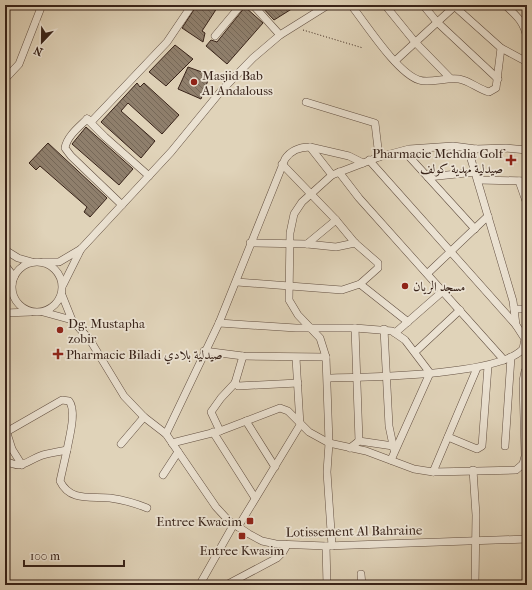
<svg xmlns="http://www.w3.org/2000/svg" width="532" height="590" viewBox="0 0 532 590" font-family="'IM FELL French Canon',Amiri,serif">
	<defs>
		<pattern id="building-back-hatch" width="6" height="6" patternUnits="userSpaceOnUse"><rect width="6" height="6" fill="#8f7f6c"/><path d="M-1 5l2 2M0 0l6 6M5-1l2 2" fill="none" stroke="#766858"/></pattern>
	</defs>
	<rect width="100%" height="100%" fill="#e0d3b9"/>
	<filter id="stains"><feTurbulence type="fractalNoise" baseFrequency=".005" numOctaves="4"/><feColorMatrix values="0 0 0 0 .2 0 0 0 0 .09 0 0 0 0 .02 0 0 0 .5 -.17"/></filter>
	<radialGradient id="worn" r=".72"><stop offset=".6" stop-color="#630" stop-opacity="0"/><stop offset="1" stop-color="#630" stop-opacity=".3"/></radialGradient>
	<g fill="url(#building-back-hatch)" stroke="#382319">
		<polygon points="197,5 219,5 202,31 205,33 203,42 182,28"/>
		<polygon points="260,5 298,5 274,20"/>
		<polygon points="245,7 263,23 227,64 206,46 211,40 217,42"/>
		<polygon points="175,45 193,59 166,86 149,72"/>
		<polygon points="188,67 210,75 201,99 178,89"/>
		<polygon points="137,83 140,87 144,83 179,115 162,134 128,103 121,111 155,141 141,158 101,122"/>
		<polygon points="86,127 133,169 119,185 72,144"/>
		<polygon points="48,143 107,198 90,217 84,212 87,207 40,166 36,170 29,163"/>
	</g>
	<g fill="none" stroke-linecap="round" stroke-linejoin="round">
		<g stroke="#624f41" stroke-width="8">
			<g id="minor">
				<polyline points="253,5 280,35"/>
				<path d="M351 5C366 24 397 73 419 80 429 84 446 77 459 79 470 81 478 89 489 92L496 88 501 48 453 5"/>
				<polyline points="385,5 415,42 450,78"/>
				<polyline points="423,5 437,22 498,79"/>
				<path d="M505 5C517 16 525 23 527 39"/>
				<polyline points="215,36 241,5"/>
				<polyline points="501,48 527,62"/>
				<polyline points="395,61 456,5"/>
				<polyline points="5,79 19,64 42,5"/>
				<polyline points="306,102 375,123 379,157"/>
				<polyline points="87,119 92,121 167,42 192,5"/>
				<path d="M87 119C79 127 67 136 65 148L71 156 122 205"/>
				<polyline points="87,119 105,137 149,176"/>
				<polyline points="310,147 349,156 363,163"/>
				<polyline points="404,151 475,229"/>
				<polyline points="369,160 516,325"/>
				<polyline points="339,172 359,198 504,360"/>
				<polyline points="428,177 476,172"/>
				<polyline points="478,180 527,181"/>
				<polyline points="519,181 527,204"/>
				<polyline points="250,243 307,244 336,247 355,243"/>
				<polyline points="307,244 336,220"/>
				<polyline points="5,250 18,258 32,262"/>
				<circle cx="37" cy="287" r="25"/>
				<polyline points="43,262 59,262 81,249 171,152 221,91 253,58 280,35 328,5"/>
				<polyline points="5,265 14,277"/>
				<polyline points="428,273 488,216"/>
				<polyline points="5,278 13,279"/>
				<polyline points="237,282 342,290 360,284 378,268 378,263 355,243 336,220 282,164"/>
				<polyline points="360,284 408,322"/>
				<polyline points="63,285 81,249"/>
				<polyline points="5,295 12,284"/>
				<polyline points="62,295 72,320 90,340 124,396 144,417 166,434 216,507 228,520 249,534 262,541 276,544 326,546 527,539"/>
				<polyline points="514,309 527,309"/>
				<polyline points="43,312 72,320"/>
				<polyline points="5,313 31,312"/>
				<polyline points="219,323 296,328 355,328 392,331 405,340 430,373 391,460"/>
				<polyline points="355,328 359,441"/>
				<polyline points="384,329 389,426 394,450"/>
				<polyline points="395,333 443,291"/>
				<polyline points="204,351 243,356 326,357"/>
				<polyline points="415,352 460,310"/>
				<polyline points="243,356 235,383 238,386 298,383"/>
				<path d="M328 378C367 377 498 376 523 349L525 339 516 325 513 301 471 159 472 152 476 149"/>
				<polyline points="246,421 275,467"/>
				<polyline points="5,427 12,449 22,465"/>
				<polyline points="220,431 211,412 221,398 235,383"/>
				<polyline points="213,432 255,498"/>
				<path d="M166 434 219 323 285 159C291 150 299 147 310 147L332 175"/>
				<polyline points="448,437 477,449 482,446 488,366"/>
				<polyline points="172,443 220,431 280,408 288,411 309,432 329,443 366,451 414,469 433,472 516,470 523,464 525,456 523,381 525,371 527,369"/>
				<polyline points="121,444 144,417"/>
				<polyline points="505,446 511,357"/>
				<polyline points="350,448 359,441 393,446"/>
				<path d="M67 450 60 481C70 502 91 496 110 498 123 500 135 503 147 508"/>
				<path d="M5 461C23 469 23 463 40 456 48 453 58 452 67 450 69 438 77 411 69 401L62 400 8 431"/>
				<polyline points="473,470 476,515 475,585"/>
				<polyline points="433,472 477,368"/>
				<polyline points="163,475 178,452"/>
				<polyline points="238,527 300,425 296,358"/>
				<polyline points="326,546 327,585"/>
				<polyline points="332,546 327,472 329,443 326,357 320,338 298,315 289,300 290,233 294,214 302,202 332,175 379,157 409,149 453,146 476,149 506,148 527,150"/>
				<polyline points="361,574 362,585"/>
				<polyline points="200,584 234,524"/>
				<polyline points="226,585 277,558 283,552 287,545"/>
				<polyline points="485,585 527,584"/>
			</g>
		</g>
		<polyline stroke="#382319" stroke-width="1" stroke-dasharray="1 2" stroke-linecap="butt" points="303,30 363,48"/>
		<use href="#minor" stroke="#ebe2d2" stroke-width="7"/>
	</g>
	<g fill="#8f2418" stroke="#ebe2d2" stroke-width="1.5">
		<circle cx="194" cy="82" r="4"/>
		<path d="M509 154h4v4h4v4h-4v4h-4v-4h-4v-4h4z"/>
		<circle cx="405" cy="286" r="4"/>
		<circle cx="60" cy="330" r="4"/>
		<path d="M56 348h4v4h4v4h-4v4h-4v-4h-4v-4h4z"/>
		<rect x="246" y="517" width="8" height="8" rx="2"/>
		<rect x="238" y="532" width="8" height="8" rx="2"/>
	</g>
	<g text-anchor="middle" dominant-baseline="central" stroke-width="3.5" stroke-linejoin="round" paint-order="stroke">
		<g font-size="13" fill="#382319" stroke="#ebe2d2" text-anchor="start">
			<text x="202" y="75">Masjid Bab<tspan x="202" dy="15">Al Andalouss</tspan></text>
			<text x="503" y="153" text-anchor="end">Pharmacie Mehdia Golf<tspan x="503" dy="15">صيدلية مهدية كولف</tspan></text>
			<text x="413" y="286">مسجد الريان</text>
			<text x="68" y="323">Dg. Mustapha<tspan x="68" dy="15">zobir</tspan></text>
			<text x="66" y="354">Pharmacie Biladi صيدلية بلادي</text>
			<text x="242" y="521" text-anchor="end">Entree Kwacim</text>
			<text x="242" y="550" text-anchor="middle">Entree Kwasim</text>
		</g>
		<g font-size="13" fill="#382319" stroke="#ebe2d2">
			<text transform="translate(354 531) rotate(-1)">Lotissement Al Bahraine</text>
		</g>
	</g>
	<rect width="532" height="590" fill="none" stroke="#e0d3b9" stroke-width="20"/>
	<rect x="6" y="6" width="520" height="578" fill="none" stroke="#382319" stroke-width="2"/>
	<rect x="10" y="10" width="512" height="570" fill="none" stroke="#382319"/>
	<g transform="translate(42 42) rotate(202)" stroke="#ebe2d2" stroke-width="3" paint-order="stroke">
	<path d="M0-3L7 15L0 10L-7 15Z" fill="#382319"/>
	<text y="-6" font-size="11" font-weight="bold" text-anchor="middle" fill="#382319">N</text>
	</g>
	<path d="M24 560v6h100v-6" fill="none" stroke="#382319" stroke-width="2"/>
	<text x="30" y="560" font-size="12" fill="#382319" stroke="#ebe2d2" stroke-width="3" paint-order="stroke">100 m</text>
	<rect width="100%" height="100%" filter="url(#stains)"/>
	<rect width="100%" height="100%" fill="url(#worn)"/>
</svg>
